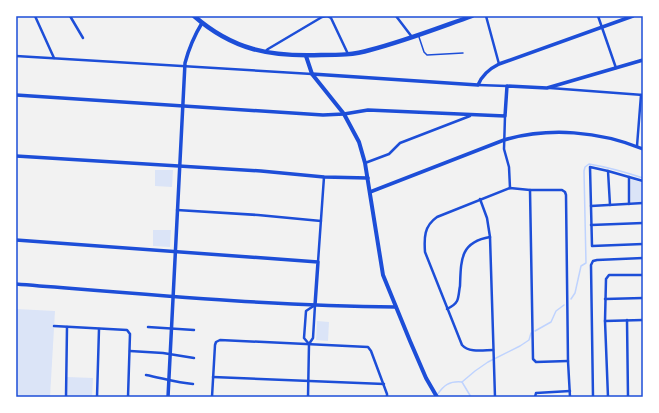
<svg xmlns="http://www.w3.org/2000/svg" width="659" height="413" viewBox="0 0 659 413" font-family="Manrope,sans-serif">
	<rect width="100%" height="100%" fill="#f2f2f2"/>
	<g fill="#dbe4f7">
		<polygon points="155,170 173,170 172,187 155,186"/>
		<polygon points="631,179 643,183 643,202 631,202"/>
		<polygon points="153,230 171,230 170,247 153,246"/>
		<polygon points="16,309 55,311 50,397 16,397"/>
		<polygon points="317,321 329,322 328,341 316,340"/>
		<polygon points="67,377 93,378 92,397 67,397"/>
	</g>
	<g fill="none" stroke-linecap="round" stroke-linejoin="round">
		<g stroke="#bfd3fe" stroke-width="1.5">
			<path d="M571 299 575 293 581 266 586 263 584 171 585 167 589 164C607 167 625 172 643 178"/>
			<polyline points="535,331 551,322 556,311 564,305"/>
			<polyline points="462,382 475,371 488,362 520,346 529,340 531,333"/>
			<path d="M437 395C444 385 449 381 462 382L471 397"/>
		</g>
		<polyline stroke="#1d4ed8" stroke-width="1.5" points="419,37 424,52 427,55 463,53"/>
		<g stroke="#1d4ed8" stroke-width="2.5">
			<polyline points="35,16 54,58"/>
			<polyline points="70,16 83,38"/>
			<polyline points="396,16 412,37"/>
			<polyline points="486,16 499,64"/>
			<polyline points="598,16 616,68"/>
			<polyline points="265,52 268,49 322,17 327,16 331,18 348,54"/>
			<polyline points="16,56 312,74"/>
			<polyline points="478,85 507,86"/>
			<polyline points="550,88 643,95"/>
			<polyline points="505,116 504,149 509,167 510,188"/>
			<polyline points="637,146 641,95"/>
			<polyline points="365,163 389,154 400,143 470,116"/>
			<polyline points="608,171 610,205"/>
			<polyline points="629,177 629,204"/>
			<polyline points="643,181 608,171 590,167 592,246 643,244"/>
			<polyline points="530,190 533,359 536,362 568,361"/>
			<polyline points="480,199 487,218 490,237 495,397"/>
			<polyline points="591,206 643,203"/>
			<polyline points="177,210 258,215 321,221"/>
			<polyline points="591,225 643,223"/>
			<polyline points="318,262 324,177"/>
			<polyline points="605,299 643,298"/>
			<path d="M447 309C451 307 455 305 457 301 459 297 459 290 460 286 461 260 460 242 490 237"/>
			<polyline points="627,320 628,397"/>
			<polyline points="605,321 643,320"/>
			<polyline points="54,326 127,330 130,334 128,397"/>
			<polyline points="148,327 194,330"/>
			<path d="M493 350C484 350 469 353 462 345L425 252C424 238 424 226 437 217L510 188 530 190H562L565 192 566 195 568 361 570 397"/>
			<polyline points="130,351 163,353 194,358"/>
			<path d="M146 375C162 378 177 383 193 384"/>
			<polyline points="213,377 384,384"/>
			<polyline points="66,397 67,327"/>
			<polyline points="97,397 99,329"/>
			<polyline points="212,397 215,345 216,342 220,340 368,347 371,351 387,394 387,397"/>
			<polyline points="308,397 309,344 304,338 306,311 315,305 313,338 309,344"/>
			<polyline points="535,397 536,393 570,391"/>
			<polyline points="593,397 591,265 593,261 597,260 643,258"/>
			<polyline points="608,397 605,321 606,279 609,275 643,275"/>
		</g>
		<g stroke="#1d4ed8" stroke-width="3.5">
			<path d="M312 74 478 85C482 75 489 69 499 64L633 16"/>
			<polyline points="16,95 323,115 344,114 368,110 505,116 507,86 547,88 643,60"/>
			<polyline points="16,156 261,171 324,177 368,178"/>
			<path d="M370 192 504 140C549 127 599 131 643 149"/>
			<polyline points="16,240 318,262 315,305"/>
			<path d="M16 284C142 294 269 306 396 307"/>
			<path d="M168 397 185 63C189 48 194 36 202 23"/>
		</g>
		<polyline stroke="#1d4ed8" stroke-width="4" points="306,56 312,74 344,114 359,142 365,163 383,275 410,341 426,378 437,397"/>
		<path stroke="#1d4ed8" stroke-width="4.5" d="M194 16C233 50 270 57 321 55 338 55 354 55 370 50 405 41 438 28 472 16"/>
	</g>
	<rect width="659" height="413" fill="none" stroke="#ffffff" stroke-width="34"/>
	<rect x="17" y="17" width="625" height="379" fill="none" stroke="#1d4ed8" stroke-width="1.5"/>
</svg>
